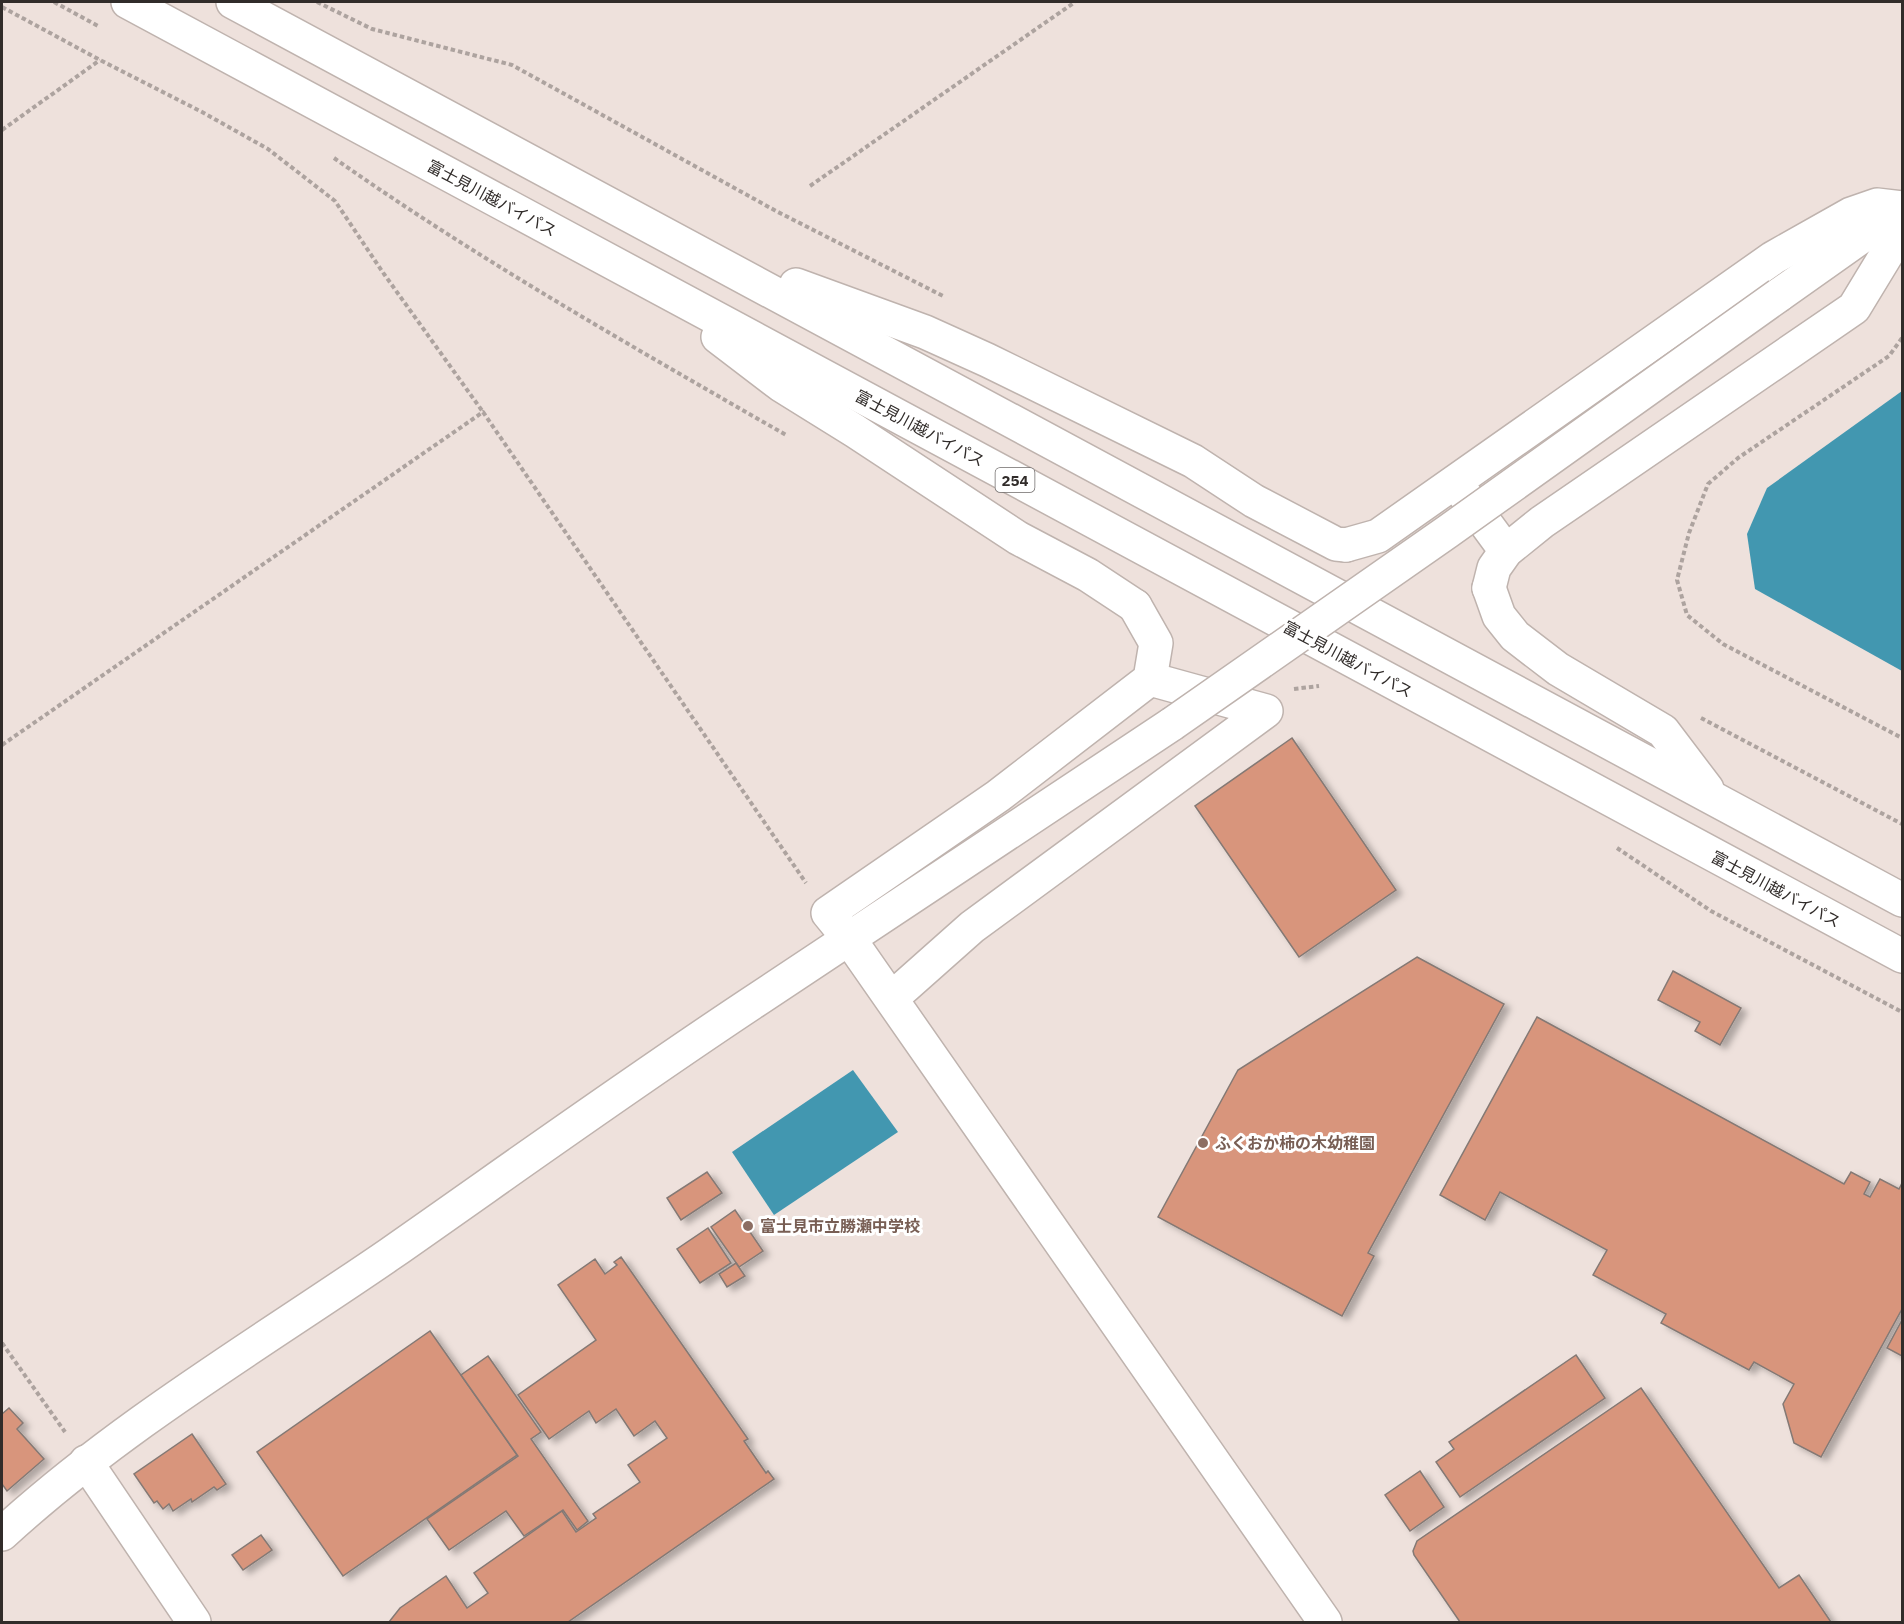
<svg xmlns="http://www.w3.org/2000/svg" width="1904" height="1624" viewBox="0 0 1904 1624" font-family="'IBM Plex Sans','Noto Sans JP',sans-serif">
	<defs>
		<filter id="shadow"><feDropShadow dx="6" dy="4" stdDeviation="3" flood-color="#0004"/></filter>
	</defs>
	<rect width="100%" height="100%" fill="#eee1dc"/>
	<g fill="#4297b0">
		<polygon points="1902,391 1902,671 1755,589 1747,534 1767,488"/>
		<polygon points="853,1070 898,1132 774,1215 732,1152"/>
	</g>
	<g fill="#d8957c" stroke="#847974" stroke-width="1.5" filter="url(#shadow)">
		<polygon points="1292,738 1396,890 1299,957 1195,806"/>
		<polygon points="1417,957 1504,1004 1368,1253 1374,1256 1342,1316 1158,1217 1238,1070"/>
		<polygon points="1673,971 1741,1008 1720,1045 1695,1031 1700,1022 1658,1000"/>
		<polygon points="1537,1017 1844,1184 1851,1172 1870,1182 1864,1194 1870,1197 1880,1179 1899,1189 1902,1183 1902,1309 1821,1457 1794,1443 1783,1404 1794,1384 1754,1362 1749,1370 1661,1323 1666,1314 1593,1275 1607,1250 1500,1192 1485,1220 1440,1195"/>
		<polygon points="707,1172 722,1193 681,1220 667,1198"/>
		<polygon points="735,1210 763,1251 739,1267 711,1227"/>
		<polygon points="708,1228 731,1263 700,1283 677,1249"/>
		<polygon points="621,1257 748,1439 744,1441 766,1473 768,1471 774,1479 568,1622 389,1622 400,1608 446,1576 467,1608 488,1593 474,1573 562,1511 576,1532 596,1518 593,1514 640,1482 628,1465 667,1438 655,1421 634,1436 616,1409 596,1423 589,1411 549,1439 518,1395 596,1340 558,1285 595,1259 605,1274 617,1265 614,1262"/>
		<polygon points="736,1263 745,1276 727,1287 719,1274"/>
		<polygon points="1902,1320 1902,1356 1887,1348"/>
		<polygon points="430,1331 517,1455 343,1576 257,1452"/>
		<polygon points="1576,1355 1605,1398 1460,1497 1436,1462 1454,1449 1449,1442"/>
		<polygon points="488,1356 541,1432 531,1439 588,1521 577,1530 563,1510 524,1536 506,1511 449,1550 427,1519 518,1456 461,1375"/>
		<polygon points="1641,1388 1779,1588 1799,1575 1831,1622 1460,1622 1414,1555 1413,1551 1417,1541"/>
		<polygon points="9,1408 23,1423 17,1429 44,1459 7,1491 2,1484 2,1414"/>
		<polygon points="192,1434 226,1484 217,1490 214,1487 192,1502 191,1499 173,1511 169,1504 163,1509 157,1501 154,1503 134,1474"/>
		<polygon points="1420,1471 1444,1507 1410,1531 1385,1495"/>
		<polygon points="261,1535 272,1550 243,1570 232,1555"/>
	</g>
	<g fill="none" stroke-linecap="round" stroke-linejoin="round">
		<g stroke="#bfb3ae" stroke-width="36">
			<g id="street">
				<polyline points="1459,487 1506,551"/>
				<polyline points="1346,545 1378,536 1773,258 1851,214 1877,205 1902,208 1902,229 1854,308 1542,522 1506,551 1494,568 1489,588"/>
				<polyline points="850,940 828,913 998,796 1150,679 1156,643 1135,606"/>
				<polyline points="892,998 972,927 1266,711 1150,679"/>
				<polyline points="86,1462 194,1622"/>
			</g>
		</g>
		<g stroke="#bfb3ae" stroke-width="36">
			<g id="secondary">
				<polyline points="1779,295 1902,208"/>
				<polyline points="850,940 1325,1622"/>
				<path d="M2 1534C120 1426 259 1344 390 1254 513 1168 635 1080 761 997 898 907 1035 816 1172 724"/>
			</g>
		</g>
		<g stroke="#bfb3ae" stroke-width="36">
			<g id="highway">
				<polyline points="128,2 1902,956"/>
				<polyline points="233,2 1902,900"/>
				<polyline points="796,285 925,332 987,360 1193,461 1254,501 1336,544 1346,545"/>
				<polyline points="718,337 781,385 855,431 1018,538 1088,575 1135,606"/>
				<polyline points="1489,588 1499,616 1515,636 1558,669 1663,731 1707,789"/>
			</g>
		</g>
		<g stroke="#ada39f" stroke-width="4" stroke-dasharray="4.5 3" stroke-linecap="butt">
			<polyline points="54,2 100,27"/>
			<polyline points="317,2 372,29 512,65 776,211 943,296"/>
			<polyline points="2,7 100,60 202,112 268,149 335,201 384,274 483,412"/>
			<polyline points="2,130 100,60"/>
			<path d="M334 158C479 260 633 347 786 435"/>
			<polyline points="810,186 1075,2"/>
			<polyline points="1902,338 1889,356 1738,458 1708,484 1689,533 1677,580 1687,615 1723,644 1902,738"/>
			<polyline points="1294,689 1319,686"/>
			<polyline points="1701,718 1902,824"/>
			<polyline points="2,745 483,412 806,883"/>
			<polyline points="1617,848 1711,911 1902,1012"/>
			<polyline points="2,1343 65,1432"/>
		</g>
		<use href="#street" stroke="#fff" stroke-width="33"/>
		<use href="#secondary" stroke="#fff" stroke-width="33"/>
		<use href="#highway" stroke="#fff" stroke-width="33"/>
		<g stroke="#bfb3ae" stroke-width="36" stroke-linecap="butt">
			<polyline id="secondary-bridge" points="1172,724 1447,532 1779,295"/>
		</g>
		<use href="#secondary-bridge" stroke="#fff" stroke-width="33"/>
	</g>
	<g fill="#8d6e63" stroke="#fff" stroke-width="2">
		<circle cx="1203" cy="1143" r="6"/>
		<circle cx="748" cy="1226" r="6"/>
	</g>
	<g text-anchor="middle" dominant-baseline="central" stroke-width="6" stroke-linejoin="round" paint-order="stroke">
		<rect fill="#fff" stroke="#6f6b6a" stroke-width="1.5" x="995.5" y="468" width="39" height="24" rx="4.5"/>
		<g font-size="15" font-weight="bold" fill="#312c2a">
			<text x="1015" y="480">254</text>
		</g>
		<g font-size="16" fill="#312c2a" stroke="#fff">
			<text transform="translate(492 198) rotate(28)">富士見川越バイパス</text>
			<text transform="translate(920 428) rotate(28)">富士見川越バイパス</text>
			<text transform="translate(1348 659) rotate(28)">富士見川越バイパス</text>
			<text transform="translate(1776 889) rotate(28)">富士見川越バイパス</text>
		</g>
		<g font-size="16" font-weight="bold" fill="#785e54" stroke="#fff" text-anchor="start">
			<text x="1215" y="1143">ふくおか柿の木幼稚園</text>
			<text x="760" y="1226">富士見市立勝瀬中学校</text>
		</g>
	</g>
	<rect width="1904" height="1624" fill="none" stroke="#312c2a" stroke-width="6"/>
</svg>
